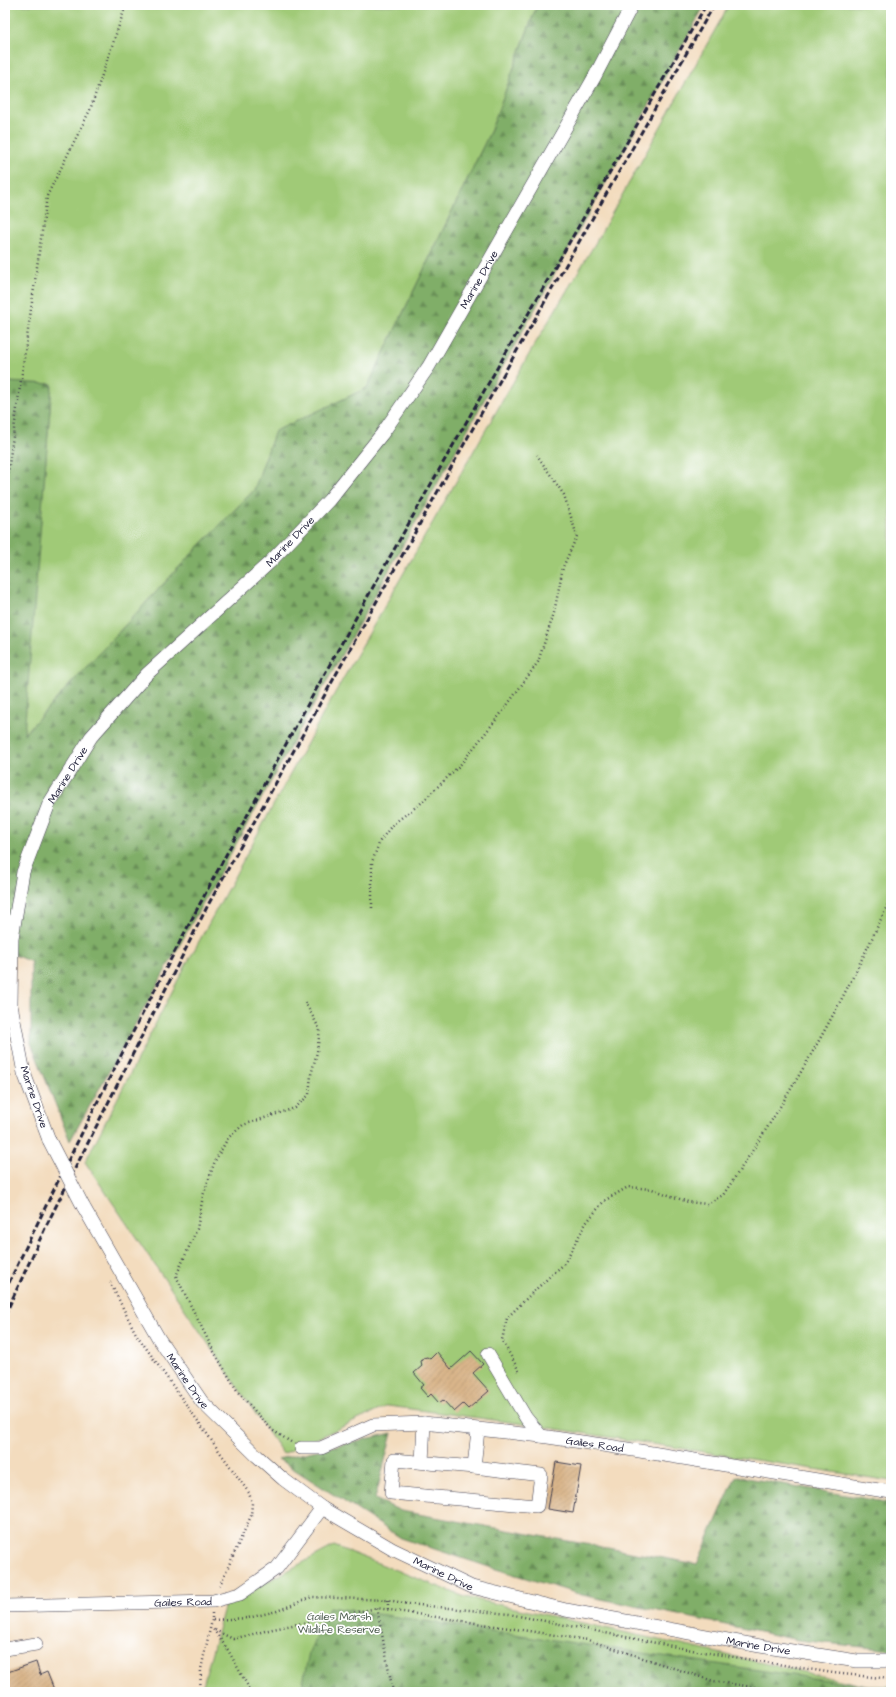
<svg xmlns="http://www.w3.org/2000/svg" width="896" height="1697" viewBox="0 0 896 1697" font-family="'Architects Daughter',sans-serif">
	<defs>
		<pattern id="forest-firs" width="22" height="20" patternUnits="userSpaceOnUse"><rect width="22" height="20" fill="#80ae68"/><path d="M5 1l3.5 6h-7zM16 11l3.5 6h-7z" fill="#688d57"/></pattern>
		<pattern id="building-hatch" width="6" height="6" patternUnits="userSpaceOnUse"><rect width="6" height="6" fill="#d9b58a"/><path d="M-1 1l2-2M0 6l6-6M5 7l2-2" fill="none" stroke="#ba9b78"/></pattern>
	</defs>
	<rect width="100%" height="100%" fill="#fff"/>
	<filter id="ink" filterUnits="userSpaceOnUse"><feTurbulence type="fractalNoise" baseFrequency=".025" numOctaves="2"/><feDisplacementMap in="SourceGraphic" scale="8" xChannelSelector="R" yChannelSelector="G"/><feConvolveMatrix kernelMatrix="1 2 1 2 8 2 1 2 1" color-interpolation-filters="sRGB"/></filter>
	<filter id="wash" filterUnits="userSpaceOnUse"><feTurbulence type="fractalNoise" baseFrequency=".012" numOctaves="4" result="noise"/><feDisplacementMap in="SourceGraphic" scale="16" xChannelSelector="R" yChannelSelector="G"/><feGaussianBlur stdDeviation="0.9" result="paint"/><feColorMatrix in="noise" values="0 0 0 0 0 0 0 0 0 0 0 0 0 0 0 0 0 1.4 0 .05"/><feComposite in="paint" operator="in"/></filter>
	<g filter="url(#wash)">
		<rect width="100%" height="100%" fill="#f3dcbe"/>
		<g fill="#a0ca77" stroke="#617659">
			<polygon points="5,5 537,5 491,130 367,388 275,432 254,490 183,563 23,735 52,384 5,382"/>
			<polygon points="729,5 891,5 891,1481 524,1424 388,1406 283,1454 85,1162 179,978 328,705 535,344 593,247"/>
			<polygon points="334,1546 465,1597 867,1686 891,1686 891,1692 201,1692 225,1604"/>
		</g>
		<g fill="url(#forest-firs)" stroke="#516852">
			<polygon points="537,5 705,5 70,1141 31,1043 31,962 5,951 5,382 52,384 24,734 183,563 254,490 275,431 367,388 491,130"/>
			<polygon points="392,1433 375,1499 401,1511 697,1564 736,1476 891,1503 891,1650 798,1640 582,1595 486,1566 401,1538 278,1459"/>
			<polygon points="329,1607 867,1686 866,1692 301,1692 309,1652"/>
		</g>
		<g id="blocks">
			<g fill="url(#building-hatch)">
				<polygon points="471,1351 483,1364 473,1373 489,1391 468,1409 463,1404 454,1412 443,1400 439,1403 431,1394 428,1397 420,1388 424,1385 414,1373 422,1366 421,1361 423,1358 427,1357 430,1359 437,1352 451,1369"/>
				<polygon points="556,1462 581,1466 573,1513 548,1509"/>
				<polygon points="36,1662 40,1675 47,1672 55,1692 5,1692 5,1673"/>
			</g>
		</g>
	</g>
	<g filter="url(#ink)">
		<use href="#blocks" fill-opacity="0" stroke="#413e4f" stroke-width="1"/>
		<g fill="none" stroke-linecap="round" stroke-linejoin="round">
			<g stroke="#413e4f" stroke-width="14">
				<g id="minor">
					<path id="s1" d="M49 1140 24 1073 11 1005 12 938 23 872 49 804 91 737 147 674 270 562 329 500 382 434 429 366 595 76 632 5"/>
					<path id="s2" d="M83 1206 159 1339 202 1402 257 1456 283 1479 322 1508 392 1549 472 1587 566 1610 760 1646 857 1661H891"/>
					<polyline points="488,1354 526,1418 541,1436"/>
					<path id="s3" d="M301 1448H321L373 1425 424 1423 541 1436 609 1446 891 1492"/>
					<polygon points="394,1460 474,1467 541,1475 537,1506 391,1493"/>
					<polyline points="422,1462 424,1423"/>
					<polyline points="474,1467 478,1430"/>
					<path id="s4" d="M5 1606 213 1601 240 1594 277 1568 322 1508"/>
					<polyline points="5,1649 36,1644"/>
				</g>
			</g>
			<g stroke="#413e4f" stroke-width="2.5" stroke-dasharray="1 3" stroke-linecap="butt">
				<polyline points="5,493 47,196 90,110 126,5"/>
				<polyline points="372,908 372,862 380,841 393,824 420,804 460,765 503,711 538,662 554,613 563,567 577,536 564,495 537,455"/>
				<polyline points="5,1065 11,1079"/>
				<polyline points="110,1282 136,1334 249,1493 252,1503 251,1516 219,1587"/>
				<path d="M519 1371 502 1340 507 1318 534 1291 564 1264 586 1223 604 1201 628 1187 652 1189 688 1202 707 1204 723 1195C787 1101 845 1001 891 897"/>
				<polyline points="291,1442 272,1430 238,1392 213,1350 176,1276 197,1229 203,1196 215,1161 228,1138 243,1125 295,1108 309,1095 311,1075 317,1052 320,1030 304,1000"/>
				<polyline points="388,1609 388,1600"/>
				<polyline points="212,1613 212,1620 248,1618 277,1611 312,1597 388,1600 409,1604 509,1614 697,1651 833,1673 891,1679"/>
				<polyline points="200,1692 201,1669 212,1620"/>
				<polyline points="251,1692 228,1650 213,1629 233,1639 273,1629 377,1608"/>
				<polyline points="393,1692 377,1608 588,1640 713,1681 785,1692"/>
			</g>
			<use href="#minor" stroke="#fff" stroke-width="13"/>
			<g stroke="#22223b" stroke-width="3" stroke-dasharray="6 3" stroke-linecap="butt">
				<path d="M5 1291C214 850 463 428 706 5"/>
				<polyline points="5,1315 47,1224 208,905 478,419 714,5"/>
			</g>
			<g stroke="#413e4f" stroke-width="14" stroke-linecap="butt">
				<polyline id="minor-bridge" points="49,1140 83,1206"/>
			</g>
			<use href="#minor-bridge" stroke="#fff" stroke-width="13"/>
		</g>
	</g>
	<g text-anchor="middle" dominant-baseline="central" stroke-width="3.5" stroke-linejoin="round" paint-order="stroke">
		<g font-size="11" fill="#22223b" stroke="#fff">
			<text stroke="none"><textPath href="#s1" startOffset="1030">Marine Drive</textPath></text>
			<text stroke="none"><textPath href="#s1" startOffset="706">Marine Drive</textPath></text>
			<text stroke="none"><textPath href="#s1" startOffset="382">Marine Drive</textPath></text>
			<text transform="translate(34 1097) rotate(71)">Marine Drive</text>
			<text stroke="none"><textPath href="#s2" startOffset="204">Marine Drive</textPath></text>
			<text stroke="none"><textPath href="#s3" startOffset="300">Gailes Road</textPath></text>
			<text stroke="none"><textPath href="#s2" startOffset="528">Marine Drive</textPath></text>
			<text stroke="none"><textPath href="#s4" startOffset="178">Gailes Road</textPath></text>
			<text stroke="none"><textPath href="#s2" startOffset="852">Marine Drive</textPath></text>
		</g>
		<g font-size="11" fill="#4e5d50" stroke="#fff">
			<text x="339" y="1616">Gailes Marsh<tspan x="339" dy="13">Wildlife Reserve</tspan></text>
		</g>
	</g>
	<rect width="896" height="1697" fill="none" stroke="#fff" stroke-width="20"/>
</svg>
